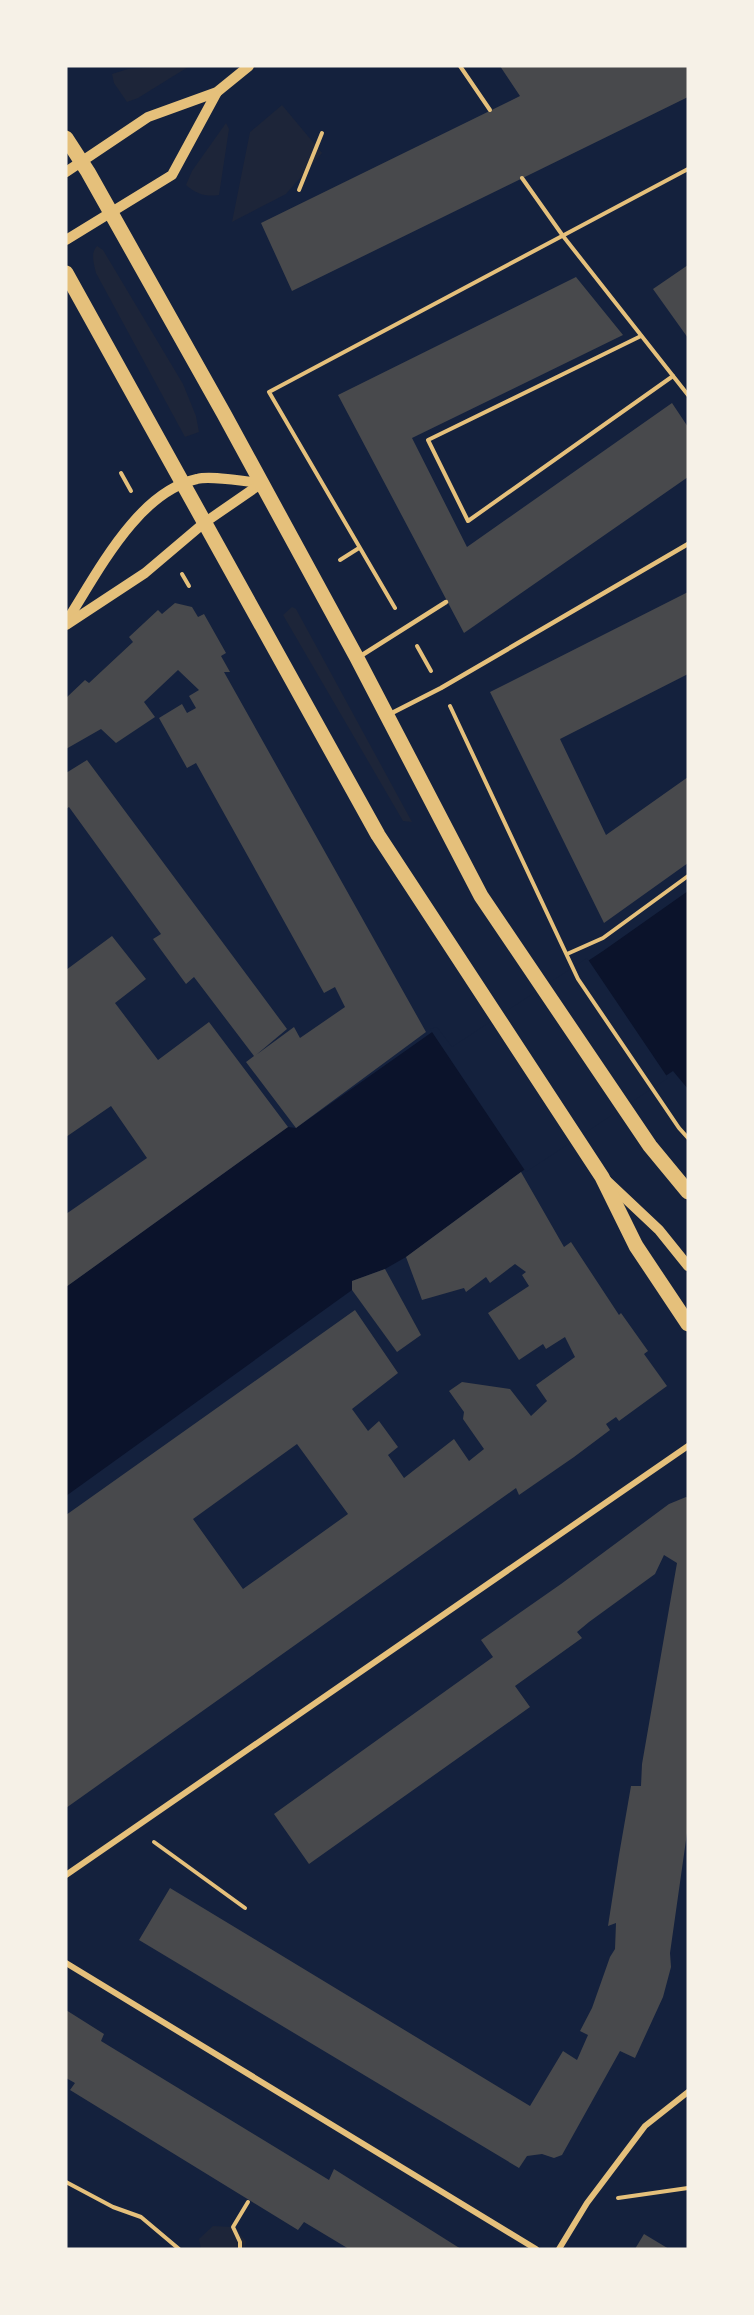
<svg xmlns="http://www.w3.org/2000/svg" width="754" height="2315" viewBox="0 0 754 2315" font-family="Mulish,sans-serif">
	<rect width="100%" height="100%" fill="#14213d"/>
	<g fill="#1d2539">
		<polygon points="171,66 188,67 138,98 127,102 114,83 112,74 128,69"/>
		<polygon points="282,105 322,153 286,194 232,222 250,132"/>
		<path d="M226 123 229 129 219 195C206 197 196 194 186 185L192 171Z"/>
		<path d="M97 246 103 250 183 384 196 416 199 432 185 437 96 273C94 264 90 253 97 246Z"/>
		<polygon points="292,607 296,609 412,822 403,821 283,615"/>
		<polygon points="213,2226 233,2227 246,2241 245,2249 201,2249 199,2239"/>
	</g>
	<polygon fill="#0b132b" points="688,891 688,1089 673,1071 521,1172 406,1257 385,1269 352,1281 352,1290 66,1496 66,1287 288,1127 296,1128 435,1030 451,1051 603,951"/>
	<polygon fill="#14213d" points="587,958 668,1078 526,1172 430,1029 437,1027 452,1047"/>
	<g fill="#48494c" fill-rule="evenodd">
		<polygon points="500,66 688,66 688,97 292,291 261,223 520,96"/>
		<polygon points="688,265 688,338 653,289"/>
		<polygon points="576,277 623,335 412,438 467,547 672,403 688,427 688,477 464,633 338,395"/>
		<polygon points="688,592 688,674 560,739 606,835 688,777 688,863 604,923 490,692"/>
		<polygon points="175,603 192,607 198,617 204,614 226,653 221,656 230,672 224,672 426,1032 296,1128 246,1062 254,1056 194,977 186,984 153,939 161,934 69,807 66,809 66,773 87,760 287,1029 256,1055 294,1027 300,1038 345,1007 335,987 324,993 196,763 187,768 159,718 182,704 187,713 196,708 189,696 199,690 178,670 144,702 155,717 116,743 101,729 66,749 66,698 85,680 89,683 133,642 129,637 158,610 162,614"/>
		<polygon points="112,936 146,979 115,1003 158,1060 209,1022 288,1127 66,1287 66,1214 147,1158 111,1106 66,1137 66,970"/>
		<path d="M521 1172 564 1247 571 1242 619 1315 621 1313 648 1351 644 1354 667 1386 619 1421 616 1417 606 1424 610 1430 574 1457 519 1495 516 1488 66 1808V1515L355 1310 398 1373 352 1409 368 1431 379 1421 398 1447 388 1455 404 1478 454 1439 469 1461 484 1449 463 1419 464 1412 449 1391 462 1382 510 1389 531 1416 547 1401 536 1385 575 1357 565 1337 546 1349 543 1344 519 1360 488 1313 529 1286 522 1275 526 1272 515 1264 490 1283 486 1277 466 1292 464 1288 422 1300 406 1257ZM297 1444 348 1514 243 1589 193 1519Z"/>
		<polygon points="385,1269 421,1335 397,1352 352,1290 352,1281"/>
		<polygon points="686,1497 688,1498 688,1826 670,1953 671,1967 663,1997 635,2058 620,2051 562,2155 554,2158 542,2154 527,2156 519,2168 139,1940 170,1888 530,2106 563,2051 577,2060 588,2035 580,2031 592,2008 610,1957 615,1949 616,1923 608,1926 619,1855 631,1786 641,1786 642,1764 677,1563 664,1555 655,1574 589,1622 577,1632 582,1638 515,1686 530,1707 309,1864 274,1814 493,1657 481,1640 561,1584 669,1504"/>
		<polygon points="66,2010 104,2034 101,2041 329,2180 334,2169 461,2249 349,2249 304,2222 298,2230 70,2090 75,2083 66,2078"/>
		<polygon points="644,2234 669,2249 635,2249"/>
	</g>
	<g fill="none" stroke-linecap="round" stroke-linejoin="round">
		<g stroke="#e5c07b" stroke-width="4">
			<polyline points="460,66 490,110"/>
			<polyline points="522,178 563,236 688,395"/>
			<polyline points="299,190 322,133"/>
			<polyline points="641,336 428,440 468,521 673,376"/>
			<polyline points="121,473 131,491"/>
			<polyline points="340,560 359,548"/>
			<polyline points="182,574 189,586"/>
			<polyline points="395,608 269,392 688,169"/>
			<polyline points="417,646 431,671"/>
			<polyline points="450,706 578,979 679,1128 688,1138"/>
			<polyline points="567,954 603,938 688,876"/>
			<polyline points="154,1842 245,1908"/>
			<polyline points="66,2182 113,2207 141,2217 179,2249"/>
			<polyline points="618,2198 688,2188"/>
			<polyline points="240,2249 240,2242 233,2227 248,2202"/>
		</g>
		<g stroke="#e5c07b" stroke-width="4.5">
			<polyline points="359,657 446,602"/>
			<polyline points="388,715 441,688 688,544"/>
		</g>
		<g stroke="#e5c07b" stroke-width="6">
			<polyline points="66,1875 688,1446"/>
			<polyline points="66,1963 536,2249"/>
			<polyline points="559,2249 587,2203 645,2126 688,2092"/>
		</g>
		<g stroke="#e5c07b" stroke-width="10">
			<polyline points="66,172 148,117 217,92 249,66"/>
			<polyline points="66,240 172,175 217,92"/>
			<path d="M66 622C97 574 137 492 197 479 211 475 245 482 262 483"/>
			<polyline points="66,625 145,573 204,523 262,483"/>
			<polyline points="607,1181 659,1230 688,1266"/>
		</g>
		<g stroke="#e5c07b" stroke-width="15">
			<polyline points="66,138 88,172 224,414 357,658 481,896 650,1146 688,1192"/>
			<polyline points="66,273 378,835 602,1177 636,1246 688,1324"/>
		</g>
	</g>
	<rect width="754" height="2315" fill="none" stroke="#f6f1e7" stroke-width="135"/>
</svg>
